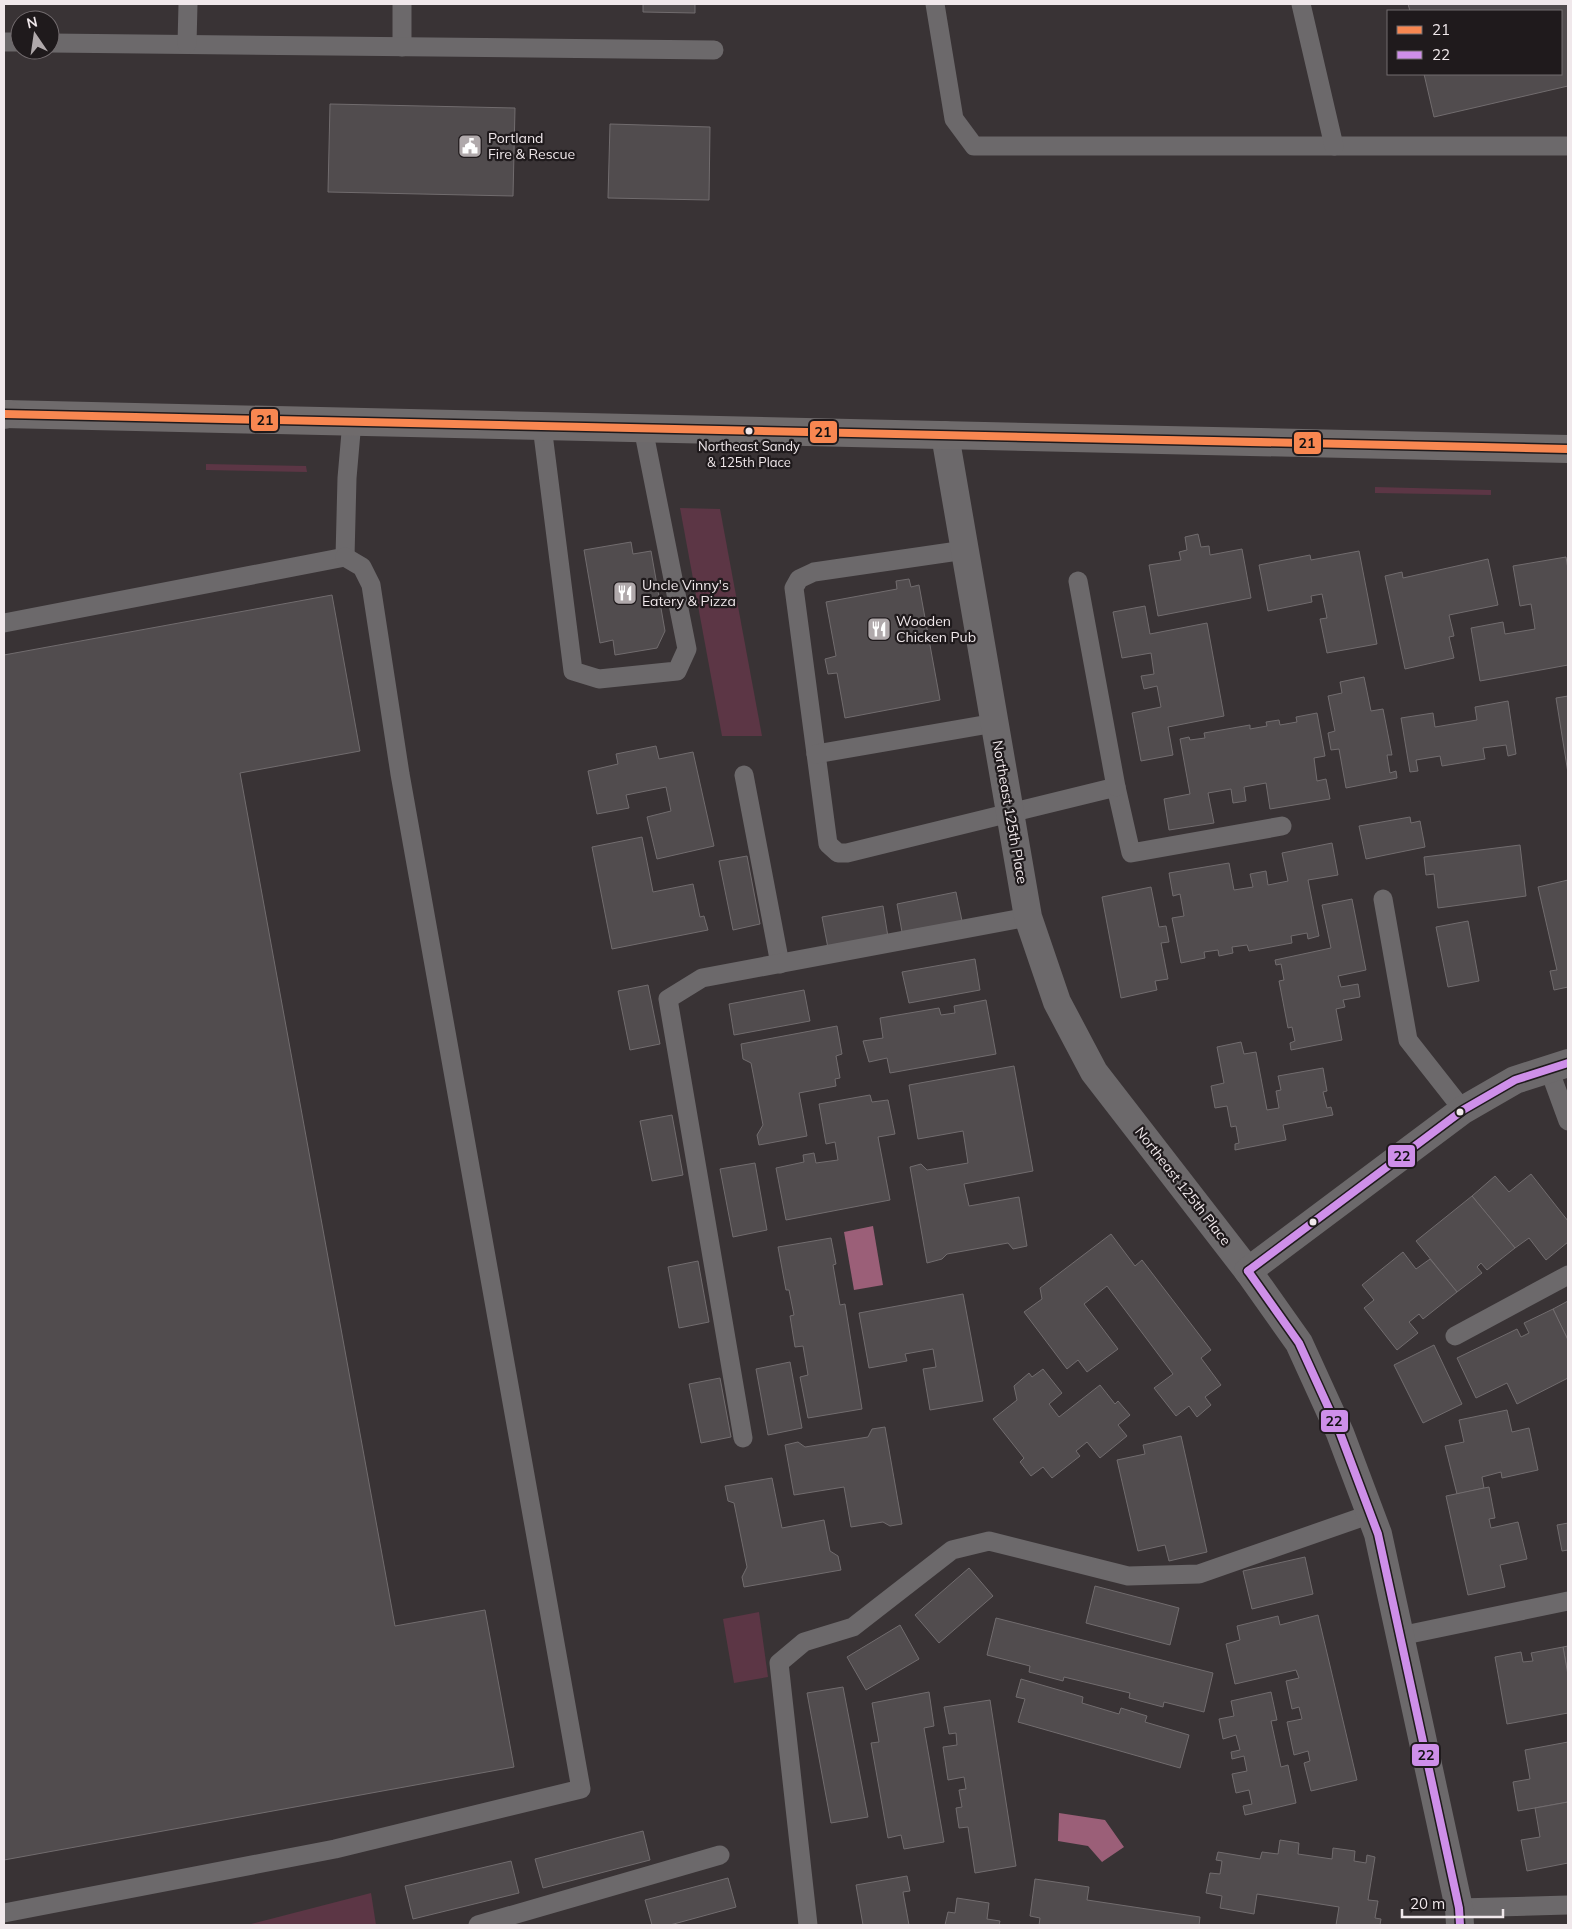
<svg xmlns="http://www.w3.org/2000/svg" width="1572" height="1929" viewBox="0 0 1572 1929" font-family="Mulish,sans-serif">
	<rect width="100%" height="100%" fill="#393335"/>
	<g fill="#5c3645">
		<polygon points="206,464 306,466 307,472 206,470"/>
		<polygon points="1375,487 1491,490 1491,495 1375,493"/>
		<polygon points="680,508 720,509 762,736 722,736"/>
		<polygon points="759,1612 768,1677 734,1683 723,1619"/>
		<polygon points="371,1893 376,1925 247,1925"/>
	</g>
	<g fill="#9b5f78">
		<polygon points="873,1226 883,1285 854,1290 844,1232"/>
		<polygon points="1059,1813 1105,1820 1124,1847 1102,1862 1088,1846 1058,1841"/>
	</g>
	<g fill="#514c4e" stroke="#716c6e">
		<polygon points="643,4 695,4 695,13 643,12"/>
		<polygon points="1408,4 1568,4 1568,86 1434,117 1424,74 1561,74 1561,11 1410,11"/>
		<polygon points="330,104 515,108 513,196 328,192"/>
		<polygon points="610,124 710,127 709,200 608,198"/>
		<polygon points="1198,534 1201,547 1209,546 1210,555 1242,549 1251,598 1158,616 1149,565 1181,560 1179,552 1187,550 1185,537"/>
		<polygon points="631,542 633,554 651,551 665,631 657,648 615,655 613,640 600,643 584,550"/>
		<polygon points="1359,551 1377,644 1327,653 1320,619 1327,618 1322,594 1311,596 1312,602 1268,611 1259,565 1310,555 1311,560"/>
		<polygon points="1566,557 1568,569 1568,665 1480,681 1471,628 1503,622 1505,634 1535,629 1531,604 1520,606 1513,566"/>
		<polygon points="1488,559 1498,605 1449,615 1454,636 1449,637 1454,658 1405,669 1385,576 1402,572 1403,578"/>
		<polygon points="909,579 911,587 919,585 940,700 845,718 837,673 828,674 825,659 836,656 826,602 897,589 896,581"/>
		<polygon points="332,595 360,751 240,773 395,1626 485,1610 514,1767 4,1860 4,655"/>
		<polygon points="1145,606 1150,634 1207,623 1224,716 1168,727 1173,755 1141,761 1132,713 1161,707 1157,686 1144,689 1141,676 1154,674 1151,653 1122,658 1113,612"/>
		<polygon points="1364,677 1371,711 1383,709 1392,755 1387,755 1390,773 1396,771 1397,778 1346,788 1339,749 1331,750 1328,733 1335,731 1328,696 1342,693 1340,682"/>
		<polygon points="1568,696 1568,773 1556,698"/>
		<polygon points="1508,701 1516,754 1508,756 1506,745 1483,748 1485,759 1442,766 1440,756 1416,760 1418,771 1410,772 1401,718 1433,713 1435,727 1477,720 1475,707"/>
		<polygon points="1317,713 1325,756 1314,758 1317,781 1326,779 1330,799 1270,809 1266,783 1244,787 1246,801 1233,803 1231,789 1208,793 1214,823 1169,830 1164,799 1190,794 1180,739 1189,737 1190,740 1205,738 1204,733 1250,725 1250,729 1267,726 1266,722 1279,720 1280,725 1297,722 1296,717"/>
		<polygon points="656,746 659,759 693,752 714,846 657,859 647,817 671,811 666,787 626,795 629,808 597,814 588,771 618,764 616,754"/>
		<polygon points="1410,817 1411,823 1420,821 1425,847 1366,859 1359,826"/>
		<polygon points="642,837 653,892 693,884 700,917 704,916 708,930 612,949 592,847"/>
		<polygon points="1332,843 1338,875 1308,880 1319,936 1308,939 1307,933 1291,936 1292,943 1249,951 1247,945 1232,947 1233,953 1219,956 1218,950 1204,952 1205,958 1181,963 1172,918 1184,916 1180,894 1173,896 1169,873 1229,863 1234,890 1253,887 1250,874 1266,871 1268,885 1288,881 1282,853"/>
		<polygon points="1520,845 1526,896 1438,908 1434,874 1426,875 1424,857"/>
		<polygon points="747,856 760,924 733,930 719,861"/>
		<polygon points="1568,880 1568,987 1554,990 1550,971 1557,970 1538,887"/>
		<polygon points="1151,887 1159,927 1166,926 1169,942 1161,943 1168,979 1155,981 1157,990 1121,998 1102,897"/>
		<polygon points="956,892 962,921 902,932 897,904"/>
		<polygon points="1352,899 1366,970 1338,976 1341,987 1358,984 1360,997 1343,1000 1345,1007 1336,1009 1342,1040 1291,1050 1290,1043 1295,1041 1292,1027 1288,1028 1279,981 1284,980 1281,964 1276,965 1275,960 1331,948 1322,905"/>
		<polygon points="883,906 888,937 828,948 822,917"/>
		<polygon points="1468,921 1479,981 1448,987 1436,927"/>
		<polygon points="975,959 980,990 909,1003 902,972"/>
		<polygon points="648,985 660,1044 630,1050 618,991"/>
		<polygon points="804,990 810,1021 734,1035 729,1004"/>
		<polygon points="986,1000 996,1054 890,1073 887,1058 869,1062 863,1041 883,1038 880,1018 939,1008 941,1015 955,1013 954,1006"/>
		<polygon points="837,1026 842,1054 836,1056 840,1078 835,1079 836,1086 799,1093 807,1136 759,1145 757,1135 763,1125 751,1063 743,1059 741,1044"/>
		<polygon points="1241,1042 1244,1054 1256,1052 1267,1110 1279,1108 1276,1091 1281,1090 1278,1076 1323,1068 1327,1091 1323,1092 1327,1108 1331,1107 1333,1115 1283,1125 1286,1140 1235,1150 1235,1144 1239,1143 1236,1126 1231,1127 1227,1106 1215,1108 1211,1086 1224,1083 1217,1047"/>
		<polygon points="1014,1066 1033,1171 964,1184 969,1206 1019,1197 1027,1246 1013,1249 1008,1243 947,1254 942,1259 927,1263 910,1167 921,1164 927,1170 968,1163 963,1131 918,1139 909,1085"/>
		<polygon points="870,1095 872,1102 888,1100 895,1134 878,1137 890,1200 786,1220 776,1168 804,1162 803,1155 814,1153 816,1163 838,1160 835,1142 826,1144 819,1104"/>
		<polygon points="672,1115 683,1175 652,1181 640,1121"/>
		<polygon points="755,1163 767,1230 733,1237 720,1169"/>
		<polygon points="1531,1174 1568,1221 1568,1242 1546,1260 1529,1238 1515,1248 1472,1196 1495,1176 1509,1192"/>
		<polygon points="1472,1196 1515,1248 1487,1270 1481,1263 1477,1267 1482,1273 1457,1292 1416,1241"/>
		<polygon points="1111,1234 1135,1266 1142,1260 1211,1350 1201,1358 1221,1385 1205,1397 1211,1405 1197,1417 1189,1406 1176,1416 1154,1388 1173,1374 1107,1286 1084,1304 1118,1349 1087,1372 1078,1360 1067,1369 1024,1312 1042,1299 1040,1288"/>
		<polygon points="831,1238 836,1264 833,1265 840,1305 845,1304 862,1409 808,1418 800,1377 808,1375 803,1346 795,1347 790,1316 794,1315 789,1290 786,1290 778,1247"/>
		<polygon points="1403,1252 1416,1269 1430,1259 1457,1292 1423,1319 1419,1314 1409,1322 1418,1333 1397,1350 1364,1308 1374,1300 1362,1285"/>
		<polygon points="698,1261 709,1322 679,1328 668,1267"/>
		<polygon points="963,1294 983,1401 930,1410 923,1369 936,1367 933,1349 905,1354 907,1361 869,1368 859,1313"/>
		<polygon points="1568,1301 1568,1340 1553,1309"/>
		<polygon points="1553,1309 1568,1340 1568,1378 1517,1404 1507,1383 1476,1398 1457,1358 1517,1329 1521,1337 1529,1333 1524,1323"/>
		<polygon points="1434,1345 1462,1404 1423,1423 1394,1365"/>
		<polygon points="790,1362 802,1428 768,1435 756,1369"/>
		<polygon points="1043,1369 1062,1393 1049,1404 1059,1417 1100,1385 1115,1404 1118,1401 1130,1415 1118,1425 1127,1436 1100,1458 1087,1442 1076,1451 1080,1456 1052,1478 1043,1467 1031,1476 1020,1462 1024,1458 993,1419 1017,1400 1014,1386 1029,1373 1032,1377"/>
		<polygon points="720,1378 731,1437 701,1443 689,1384"/>
		<polygon points="1507,1410 1512,1432 1529,1428 1538,1470 1502,1478 1501,1472 1482,1477 1484,1488 1457,1494 1445,1446 1464,1442 1459,1420"/>
		<polygon points="885,1427 902,1524 890,1526 883,1522 851,1527 844,1487 794,1495 785,1445 798,1442 805,1447 868,1437 872,1429"/>
		<polygon points="1181,1436 1207,1552 1169,1561 1165,1545 1138,1551 1117,1460 1145,1454 1143,1445"/>
		<polygon points="772,1478 782,1528 824,1520 830,1551 838,1556 841,1570 744,1587 742,1577 747,1567 734,1503 728,1501 725,1486"/>
		<polygon points="1489,1487 1495,1518 1489,1519 1491,1528 1518,1522 1527,1559 1500,1565 1505,1587 1468,1595 1446,1496"/>
		<polygon points="1568,1523 1568,1550 1562,1551 1557,1525"/>
		<polygon points="1305,1557 1313,1594 1252,1609 1243,1571"/>
		<polygon points="969,1568 993,1596 939,1643 915,1615"/>
		<polygon points="1095,1586 1179,1608 1170,1645 1086,1623"/>
		<polygon points="1318,1615 1357,1780 1311,1791 1304,1763 1310,1761 1308,1751 1294,1755 1287,1722 1302,1719 1299,1707 1292,1709 1286,1681 1299,1678 1296,1670 1235,1684 1226,1644 1240,1640 1237,1626 1278,1616 1280,1625"/>
		<polygon points="996,1618 1213,1673 1204,1712 1164,1702 1163,1707 1129,1698 1130,1693 1064,1677 1063,1681 1029,1672 1030,1666 987,1655"/>
		<polygon points="900,1625 919,1659 866,1690 847,1657"/>
		<polygon points="1568,1646 1568,1675 1563,1647"/>
		<polygon points="1563,1647 1568,1675 1568,1713 1507,1724 1495,1657 1521,1652 1523,1662 1533,1661 1531,1653"/>
		<polygon points="1021,1679 1083,1697 1082,1703 1119,1714 1121,1708 1147,1716 1145,1722 1189,1735 1180,1768 1018,1722 1025,1699 1016,1697"/>
		<polygon points="843,1687 868,1817 831,1823 807,1693"/>
		<polygon points="929,1692 934,1726 924,1728 944,1842 904,1849 901,1835 888,1838 871,1743 879,1742 872,1703"/>
		<polygon points="1271,1692 1277,1720 1271,1721 1281,1767 1288,1765 1296,1803 1245,1815 1243,1806 1252,1804 1249,1790 1236,1793 1232,1774 1247,1771 1244,1756 1232,1759 1231,1752 1240,1750 1236,1735 1223,1739 1219,1719 1234,1716 1231,1701"/>
		<polygon points="990,1700 1016,1866 975,1873 968,1827 959,1828 956,1808 962,1807 959,1790 966,1789 964,1777 948,1780 943,1747 957,1745 956,1733 949,1734 944,1707"/>
		<polygon points="1568,1742 1568,1802 1518,1811 1513,1782 1530,1779 1525,1750"/>
		<polygon points="1568,1802 1568,1863 1527,1871 1521,1840 1540,1837 1535,1808"/>
		<polygon points="643,1831 650,1860 543,1888 535,1859"/>
		<polygon points="1280,1840 1299,1843 1298,1854 1332,1859 1333,1848 1355,1851 1354,1861 1366,1863 1367,1855 1375,1857 1368,1900 1378,1901 1375,1918 1381,1919 1380,1925 1336,1925 1339,1907 1257,1894 1254,1914 1220,1908 1222,1896 1206,1893 1210,1873 1220,1874 1222,1861 1216,1860 1218,1852 1260,1859 1262,1852 1278,1854"/>
		<polygon points="511,1861 519,1893 413,1919 405,1886"/>
		<polygon points="907,1876 910,1891 903,1892 909,1925 863,1925 856,1885"/>
		<polygon points="728,1878 736,1907 670,1925 652,1925 645,1900"/>
		<polygon points="1035,1879 1089,1887 1087,1900 1200,1917 1199,1925 1039,1925 1040,1918 1030,1916"/>
		<polygon points="957,1898 989,1903 987,1919 1000,1921 999,1925 945,1925 948,1912 955,1913"/>
	</g>
	<g fill="none" stroke-linecap="round" stroke-linejoin="round">
		<g stroke="#6c696b" stroke-width="19">
			<polyline points="402,4 402,47"/>
			<polyline points="935,4 954,119 974,146 1568,146"/>
			<polyline points="1301,4 1334,146"/>
			<polyline points="4,42 20,42"/>
			<polyline points="50,43 714,50"/>
			<polyline points="187,44 188,4"/>
			<polyline points="542,426 573,671 599,679 677,671 687,649 643,428"/>
			<polyline points="965,550 814,572 799,579 794,588 828,844 838,853 847,853 1116,787 1131,853 1282,826"/>
			<polyline points="1078,581 1116,787"/>
			<polyline points="4,623 345,557 347,478 352,421"/>
			<polyline points="816,754 995,723"/>
			<polyline points="744,775 780,964"/>
			<polyline points="1383,899 1408,1040 1463,1110"/>
			<polyline points="1549,1069 1568,1121"/>
			<polyline points="1455,1336 1568,1275"/>
			<polyline points="743,1438 668,999 702,978 1028,917"/>
			<polyline points="1400,1636 1568,1601"/>
			<polyline points="1459,1908 1568,1905"/>
			<polyline points="4,1913 335,1849 581,1789 400,774 371,585 362,567 345,557"/>
			<polyline points="478,1925 720,1855"/>
			<polyline points="808,1925 779,1663 804,1642 853,1627 952,1550 989,1541 1128,1576 1199,1574 1371,1514"/>
		</g>
		<g stroke="#6c696b" stroke-width="28">
			<polyline points="945,435 1028,917 1057,1002 1094,1072 1248,1271 1299,1343 1340,1433 1378,1534 1459,1908 1460,1925"/>
			<polyline points="1248,1271 1463,1110 1515,1080 1568,1063"/>
		</g>
		<polyline stroke="#6f6b6c" stroke-width="28" points="4,414 1568,449"/>
		<polyline stroke="#6f6a6b" stroke-width="28" points="4,415 8,414"/>
		<g stroke="#1f1a1c" stroke-width="11">
			<polyline id="bus-1" points="4,414 1568,449"/>
		</g>
		<g stroke="#1f1a1c" stroke-width="11">
			<g id="bus-2">
				<polyline points="1248,1271 1299,1343 1340,1433 1378,1534 1459,1908 1460,1925"/>
				<polyline points="1248,1271 1463,1110 1515,1080 1568,1063"/>
			</g>
		</g>
		<use href="#bus-1" stroke="#f88751" stroke-width="8"/>
		<use href="#bus-2" stroke="#ce8fe9" stroke-width="8"/>
	</g>
	<defs>
		<g id="civic-square" transform="scale(1.25)"><rect x="-9" y="-9" width="18" height="18" rx="4" fill="#b0a9ab" stroke="#1f1a1c"/><path d="M-.6-6.5H3V-4.5H.6V-3L4-1V1h2V6H-6V1h2V-1L-.6-3ZM-1.2 2.5V6h2.4V2.5Z" fill="#fff"/></g>
		<g id="restaurant-square" transform="scale(1.25)"><rect x="-9" y="-9" width="18" height="18" rx="4" fill="#b0a9ab" stroke="#1f1a1c"/><path d="M-5-6h1v4h1v-4h1v4h1v-4h1v5L-1.5 .5V6h-2V.5L-5-1ZM5-6V6H3V1.5H1.5Q1.5-4 5-6Z" fill="#fff"/></g>
	</defs>
	<g fill-rule="evenodd">
		<use href="#civic-square" x="470" y="146"/>
		<use href="#restaurant-square" x="625" y="593"/>
		<use href="#restaurant-square" x="879" y="629"/>
	</g>
	<g fill="#f0e8eb" stroke="#1f1a1c" stroke-width="2">
		<circle cx="749" cy="431" r="4.5"/>
		<circle cx="1460" cy="1112" r="4.5"/>
		<circle cx="1313" cy="1222" r="4.5"/>
	</g>
	<g text-anchor="middle" dominant-baseline="central" stroke-width="4.5" stroke-linejoin="round" paint-order="stroke">
		<g font-size="13" fill="#f0e8eb" stroke="#1f1a1c">
			<text x="749" y="446">Northeast Sandy<tspan x="749" dy="16">&amp; 125th Place</tspan></text>
		</g>
		<g font-size="14" fill="#f0e8eb" stroke="#1f1a1c" text-anchor="start">
			<text x="488" y="138">Portland<tspan x="488" dy="16">Fire &amp; Rescue</tspan></text>
			<text x="642" y="585">Uncle Vinny's<tspan x="642" dy="16">Eatery &amp; Pizza</tspan></text>
			<text x="896" y="621">Wooden<tspan x="896" dy="16">Chicken Pub</tspan></text>
		</g>
		<g font-size="14" fill="#f0e8eb" stroke="#1f1a1c">
			<text transform="translate(1010 812) rotate(80)">Northeast 125th Place</text>
			<text transform="translate(1183 1186) rotate(52)">Northeast 125th Place</text>
		</g>
	</g>
	<g stroke="#1f1a1c" stroke-width="2">
		<rect x="250" y="408" width="29" height="24" rx="5" fill="#f88751"/>
		<rect x="809" y="420" width="29" height="24" rx="5" fill="#f88751"/>
		<rect x="1293" y="431" width="29" height="24" rx="5" fill="#f88751"/>
		<rect x="1387" y="1144" width="29" height="24" rx="5" fill="#ce8fe9"/>
		<rect x="1320" y="1409" width="29" height="24" rx="5" fill="#ce8fe9"/>
		<rect x="1411" y="1743" width="29" height="24" rx="5" fill="#ce8fe9"/>
	</g>
	<g font-size="14" text-anchor="middle" font-weight="bold" fill="#111">
		<text x="265" y="425">21</text>
		<text x="823" y="437">21</text>
		<text x="1307" y="448">21</text>
		<text x="1402" y="1161">22</text>
		<text x="1334" y="1426">22</text>
		<text x="1426" y="1760">22</text>
	</g>
	<rect width="1572" height="1929" fill="none" stroke="#f0e8eb" stroke-width="10"/>
	<rect x="1387" y="10" width="175" height="65" fill="#1f1a1c" stroke="#736c6f"/>
	<rect x="1397" y="26" width="25" height="8" fill="#f88751" stroke="#736c6f"/>
	<text x="1432" y="35" font-size="15" fill="#f0e8eb">21</text>
	<rect x="1397" y="51" width="25" height="8" fill="#ce8fe9" stroke="#736c6f"/>
	<text x="1432" y="60" font-size="15" fill="#f0e8eb">22</text>
	<g transform="translate(35 35) rotate(347)"><circle r="24" fill="#1f1a1c" stroke="#736c6f"/>
	<path d="M0-4L9 19L0 12L-9 19Z" fill="#b0a9ab"/>
	<text y="-8" font-size="14" font-weight="bold" text-anchor="middle" fill="#f0e8eb">N</text>
	</g>
	<path d="M1402 1909v8h101v-8" fill="none" stroke="#f0e8eb" stroke-width="2.5"/>
	<text x="1410" y="1909" font-size="15" fill="#f0e8eb" stroke="#1f1a1c" stroke-width="4" paint-order="stroke">20 m</text>
</svg>
